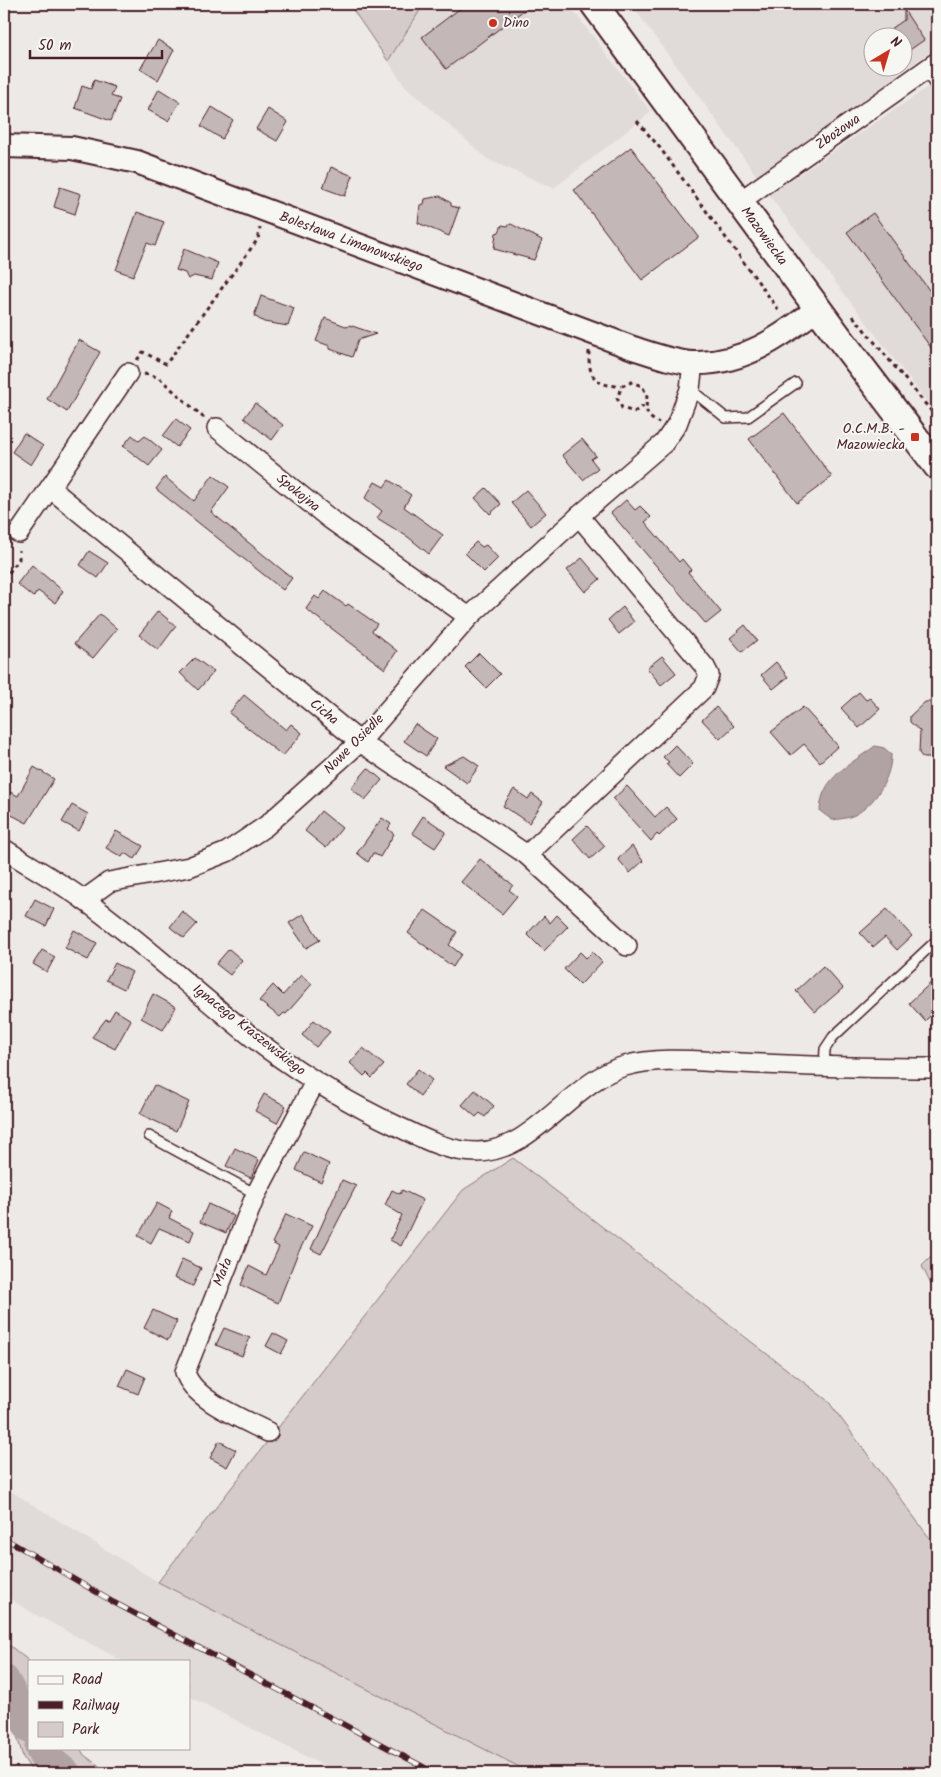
<svg xmlns="http://www.w3.org/2000/svg" width="941" height="1777" viewBox="0 0 941 1777" font-family="Kalam,sans-serif">
	<rect width="100%" height="100%" fill="#ece9e6"/>
	<filter id="ink" filterUnits="userSpaceOnUse"><feTurbulence type="fractalNoise" baseFrequency=".02" numOctaves="2"/><feDisplacementMap in="SourceGraphic" scale="10" xChannelSelector="R" yChannelSelector="G"/><feConvolveMatrix kernelMatrix="1 2 1 2 8 2 1 2 1" color-interpolation-filters="sRGB"/></filter>
	<g filter="url(#ink)">
		<g fill="#e0dad8" fill-rule="evenodd">
			<polygon points="424,4 568,4 651,112 554,188 489,160 404,85 388,61"/>
			<path d="M631 4H937V47L757 176ZM874 38H904V68H874Z"/>
			<polygon points="937,81 937,415 769,195"/>
			<polygon points="4,1487 158,1582 531,1773 338,1773 189,1696 189,1661 123,1661 31,1612 4,1595"/>
		</g>
		<g fill="#d4cbca" stroke="#8f757a">
			<polygon points="349,4 424,4 388,61"/>
			<polygon points="513,1158 828,1401 937,1548 937,1773 531,1773 158,1582 463,1190"/>
			<polygon points="937,1251 937,1297 922,1266"/>
			<polygon points="4,1641 29,1661 29,1748 80,1748 84,1755 109,1773 33,1773 23,1757 10,1712 4,1708"/>
		</g>
		<path fill="#b1a2a3" stroke="#886e73" d="M875 746 884 748 891 754C892 774 877 802 858 813 851 818 840 819 832 820L820 811C821 777 850 765 875 746Z"/>
		<g fill="none" stroke-linecap="round" stroke-linejoin="round">
			<g stroke="#b1a2a3" stroke-width="31">
				<polyline points="4,1680 29,1727"/>
				<polyline points="40,1748 44,1756 65,1773"/>
			</g>
		</g>
		<g fill="#c4b7b7" stroke="#4a1f2b">
			<polygon points="466,4 532,4 446,69 422,37"/>
			<polygon points="904,10 924,40 904,54 904,38 878,38 904,20"/>
			<polygon points="158,40 174,50 158,80 140,69"/>
			<polygon points="94,80 115,87 111,96 120,99 111,121 75,108 82,86 91,89"/>
			<polygon points="159,89 180,102 168,121 148,110"/>
			<polygon points="212,107 233,120 222,139 201,126"/>
			<polygon points="268,109 288,122 277,141 256,129"/>
			<polygon points="631,147 699,237 642,280 574,190"/>
			<polygon points="331,167 353,176 345,196 323,188"/>
			<polygon points="60,187 81,194 75,214 54,207"/>
			<polygon points="440,196 451,203 451,206 459,208 449,236 418,223 420,205 424,204 425,199"/>
			<polygon points="137,212 164,222 155,246 147,243 133,276 116,270"/>
			<polygon points="873,213 937,301 937,356 847,232"/>
			<polygon points="511,224 542,240 534,260 494,249 496,233 499,232 502,225 507,226"/>
			<polygon points="184,249 218,263 212,280 194,276 188,279 185,273 176,270"/>
			<polygon points="261,296 294,308 288,326 264,322 254,316"/>
			<polygon points="325,318 348,327 349,325 376,334 358,340 352,357 330,349 330,346 316,341"/>
			<polygon points="79,340 100,352 67,412 47,399"/>
			<polygon points="255,403 283,425 272,440 244,418"/>
			<polygon points="784,413 832,477 797,503 749,439"/>
			<polygon points="176,419 190,430 177,447 163,436"/>
			<polygon points="24,433 43,446 31,465 12,452"/>
			<polygon points="132,435 139,441 145,436 162,450 149,466 123,446"/>
			<polygon points="582,439 596,456 591,459 598,468 583,480 562,455"/>
			<polygon points="213,475 229,487 211,512 292,578 283,590 156,489 165,477 194,501"/>
			<polygon points="389,480 411,495 404,507 443,535 429,554 408,537 377,518 382,511 365,498 375,482 384,487"/>
			<polygon points="486,488 501,504 490,514 475,498"/>
			<polygon points="526,490 546,513 531,526 511,503"/>
			<polygon points="626,500 635,510 640,506 651,517 645,522 679,562 682,559 691,570 688,572 721,612 706,624 611,513"/>
			<polygon points="476,542 482,547 486,545 498,558 484,572 465,553"/>
			<polygon points="89,551 108,563 98,578 80,565"/>
			<polygon points="582,558 600,579 585,592 567,570"/>
			<polygon points="32,565 63,591 55,603 38,591 33,597 17,584"/>
			<polygon points="325,591 346,606 348,604 377,624 372,631 397,651 385,669 306,609 315,596 319,599"/>
			<polygon points="623,607 634,622 619,634 608,620"/>
			<polygon points="158,611 176,626 158,650 139,635"/>
			<polygon points="100,614 117,629 93,658 74,644"/>
			<polygon points="745,625 757,640 742,652 730,638"/>
			<polygon points="479,653 500,674 486,688 465,667"/>
			<polygon points="662,656 676,673 661,685 647,668"/>
			<polygon points="195,658 214,672 198,690 180,673"/>
			<polygon points="776,662 788,677 773,689 761,675"/>
			<polygon points="859,692 866,700 870,698 880,709 859,728 841,708"/>
			<polygon points="244,695 286,730 291,724 302,733 283,756 229,713"/>
			<polygon points="925,702 931,702 937,708 937,751 930,758 923,758 919,753 920,731 910,722 910,716"/>
			<polygon points="716,707 734,726 720,739 702,720"/>
			<polygon points="803,707 838,746 820,762 804,744 791,755 771,732"/>
			<polygon points="415,724 437,739 426,756 404,741"/>
			<polygon points="675,745 693,764 679,778 666,764 669,762 663,757"/>
			<polygon points="464,756 479,766 467,783 443,766"/>
			<polygon points="34,767 54,779 27,823 4,811 4,804 10,792 18,796"/>
			<polygon points="368,768 382,780 365,800 351,788"/>
			<polygon points="627,786 655,817 666,807 677,819 659,836 657,834 651,841 613,799"/>
			<polygon points="514,789 528,799 532,794 543,802 529,823 503,806"/>
			<polygon points="72,805 88,814 79,831 62,822"/>
			<polygon points="321,811 342,828 326,848 305,831"/>
			<polygon points="423,816 446,832 435,848 412,833"/>
			<polygon points="382,818 391,824 388,829 394,834 380,857 373,853 368,862 357,853"/>
			<polygon points="587,826 605,846 590,859 573,839"/>
			<polygon points="116,831 143,846 135,859 124,853 122,857 106,848"/>
			<polygon points="632,846 643,861 630,873 618,859"/>
			<polygon points="480,859 513,885 509,890 517,896 502,914 461,882"/>
			<polygon points="35,899 54,909 46,926 26,916"/>
			<polygon points="887,909 912,936 897,950 885,937 873,947 860,933"/>
			<polygon points="425,910 457,932 449,945 461,954 453,967 408,933"/>
			<polygon points="182,911 197,924 184,938 170,927"/>
			<polygon points="303,914 320,940 306,948 289,923"/>
			<polygon points="557,915 568,926 544,951 527,934 544,916 550,923"/>
			<polygon points="74,930 97,943 88,960 65,948"/>
			<polygon points="229,949 242,960 230,975 216,964"/>
			<polygon points="42,950 55,957 47,972 33,964"/>
			<polygon points="580,952 586,958 592,952 602,962 580,985 564,969"/>
			<polygon points="115,963 132,972 124,989 106,980"/>
			<polygon points="823,966 843,988 815,1012 796,991"/>
			<polygon points="301,975 312,984 286,1014 284,1013 280,1017 259,1001 273,985 283,995"/>
			<polygon points="937,977 937,1009 925,1021 909,1003"/>
			<polygon points="153,994 176,1007 163,1030 141,1018"/>
			<polygon points="115,1010 131,1020 115,1049 92,1037 106,1019 109,1020"/>
			<polygon points="314,1020 330,1032 316,1047 302,1035"/>
			<polygon points="363,1048 384,1065 372,1078 367,1073 364,1076 350,1063"/>
			<polygon points="418,1069 432,1080 420,1096 406,1084"/>
			<polygon points="154,1085 189,1102 176,1131 140,1114"/>
			<polygon points="475,1090 494,1106 485,1117 480,1113 476,1117 462,1105"/>
			<polygon points="264,1094 286,1106 277,1123 255,1111"/>
			<polygon points="235,1148 259,1160 251,1178 226,1166"/>
			<polygon points="304,1152 329,1164 321,1182 296,1170"/>
			<polygon points="342,1180 356,1186 321,1254 311,1249"/>
			<polygon points="392,1190 400,1194 402,1190 423,1200 401,1246 390,1240 402,1215 385,1205"/>
			<polygon points="157,1203 172,1211 169,1218 194,1231 190,1241 159,1228 151,1243 138,1236"/>
			<polygon points="208,1204 234,1216 226,1233 200,1222"/>
			<polygon points="286,1214 312,1226 297,1255 278,1303 241,1285 249,1266 266,1275 279,1247 272,1243"/>
			<polygon points="182,1259 201,1268 193,1286 174,1278"/>
			<polygon points="153,1310 177,1321 168,1340 144,1328"/>
			<polygon points="224,1328 250,1338 242,1356 216,1345"/>
			<polygon points="273,1333 288,1341 281,1354 266,1346"/>
			<polygon points="127,1369 145,1377 138,1394 119,1386"/>
			<polygon points="219,1441 236,1450 227,1467 210,1458"/>
		</g>
		<g fill="none" stroke-linecap="round" stroke-linejoin="round">
			<g stroke="#4a1f2b" stroke-width="12">
				<g id="service">
					<polyline points="925,71 937,88"/>
					<polyline points="690,389 726,418 748,417 796,383"/>
					<polyline points="824,1067 825,1049 833,1037 937,940"/>
					<polyline points="149,1136 256,1194"/>
				</g>
			</g>
			<g stroke="#4a1f2b" stroke-width="22">
				<g id="minor">
					<polyline points="739,202 937,62"/>
					<polyline points="217,428 330,519 469,617"/>
					<polyline points="50,488 360,742 527,855 627,946"/>
					<polyline points="19,533 128,373"/>
					<path d="M4 849C30 866 58 881 84 900 147 945 203 1000 265 1047 306 1077 350 1104 397 1126 422 1138 448 1152 477 1152 534 1152 571 1081 625 1066 661 1056 704 1062 741 1063 807 1066 872 1068 937 1068"/>
					<polyline points="527,855 704,688 709,675 705,667 579,516"/>
					<polyline points="84,900 109,882 189,867 227,852 266,826 360,742 469,617 579,516 664,443 677,424 690,389 693,363"/>
					<path d="M268 1432C243 1419 193 1400 185 1372L256 1194 315 1082"/>
				</g>
			</g>
			<g stroke="#4a1f2b" stroke-width="26">
				<path id="tertiary" d="M4 146 72 148 137 162 633 348C652 354 673 362 693 363 742 365 781 337 818 308"/>
			</g>
			<g stroke="#4a1f2b" stroke-width="30">
				<polyline id="secondary" points="594,4 838,336 937,466"/>
			</g>
			<g stroke="#4a1f2b" stroke-width="3" stroke-dasharray="4 4" stroke-linecap="butt">
				<polyline points="637,121 660,148 781,313"/>
				<polyline points="853,316 937,418"/>
				<path d="M589 351C588 377 595 386 621 386"/>
				<polyline points="137,360 143,352 166,364 258,239 260,228"/>
				<polyline points="144,374 158,377 204,418"/>
				<path d="M644 406 634 412 622 408 617 398 622 386 632 382 642 386 647 395C646 409 644 416 659 423"/>
				<polyline points="4,579 19,559 19,550"/>
			</g>
			<use href="#service" stroke="#f6f6f2" stroke-width="9"/>
			<use href="#minor" stroke="#f6f6f2" stroke-width="19"/>
			<use href="#tertiary" stroke="#f6f6f2" stroke-width="22"/>
			<use href="#secondary" stroke="#f6f6f2" stroke-width="26"/>
			<g stroke="#4a1f2b" stroke-width="5.5">
				<polyline id="rail" points="4,1538 113,1602 435,1773"/>
			</g>
			<use href="#rail" stroke="#f6f6f2" stroke-width="4" stroke-dasharray="11" stroke-linecap="butt"/>
		</g>
	</g>
	<g fill="#c8321e" stroke="#f6f6f2" stroke-width="2">
		<circle cx="493" cy="23" r="5"/>
		<rect x="910" y="432" width="10" height="10" rx="2.5"/>
	</g>
	<g text-anchor="middle" dominant-baseline="central" stroke-width="4" stroke-linejoin="round" paint-order="stroke">
		<g font-size="14" fill="#4a1f2b" stroke="#f6f6f2" text-anchor="start">
			<text x="503" y="23">Dino</text>
			<text x="905" y="429" text-anchor="end">O.C.M.B. -<tspan x="905" dy="16">Mazowiecka</tspan></text>
		</g>
		<g font-size="14" fill="#4a1f2b" stroke="#f6f6f2">
			<text transform="translate(838 132) rotate(-35)">Zbożowa</text>
			<text transform="translate(764 236) rotate(54)">Mazowiecka</text>
			<text transform="translate(351 242) rotate(20)">Bolesława Limanowskiego</text>
			<text transform="translate(298 493) rotate(39)">Spokojna</text>
			<text transform="translate(324 712) rotate(39)">Cicha</text>
			<text transform="translate(354 744) rotate(-45)">Nowe Osiedle</text>
			<text transform="translate(249 1030) rotate(38)">Ignacego Kraszewskiego</text>
			<text transform="translate(223 1272) rotate(-68)">Mała</text>
		</g>
	</g>
	<rect width="941" height="1777" fill="none" stroke="#f6f6f2" stroke-width="20"/>
	<rect x="10" y="10" width="921" height="1757" fill="none" stroke="#4a1f2b" stroke-width="2" filter="url(#ink)"/>
	<rect x="28" y="1660" width="162" height="90" fill="#f6f6f2" stroke="#b1a0a2"/>
	<rect x="38" y="1676" width="25" height="8" fill="#f6f6f2" stroke="#b1a0a2"/>
	<text x="72" y="1684" font-size="15" fill="#4a1f2b">Road</text>
	<rect x="38" y="1701" width="25" height="8" fill="#4a1f2b" stroke="#b1a0a2"/>
	<text x="72" y="1710" font-size="15" fill="#4a1f2b">Railway</text>
	<rect x="38" y="1722" width="25" height="15" fill="#d4cbca" stroke="#b1a0a2"/>
	<text x="72" y="1734" font-size="15" fill="#4a1f2b">Park</text>
	<g transform="translate(888 52) rotate(38)"><circle r="24" fill="#f6f6f2" stroke="#b1a0a2"/>
	<path d="M0-4L9 19L0 12L-9 19Z" fill="#c8321e"/>
	<text y="-8" font-size="14" font-weight="bold" text-anchor="middle" fill="#4a1f2b">N</text>
	</g>
	<path d="M30 50v8h132v-8" fill="none" stroke="#4a1f2b" stroke-width="2.5"/>
	<text x="38" y="50" font-size="15" fill="#4a1f2b" stroke="#f6f6f2" stroke-width="4" paint-order="stroke">50 m</text>
</svg>
